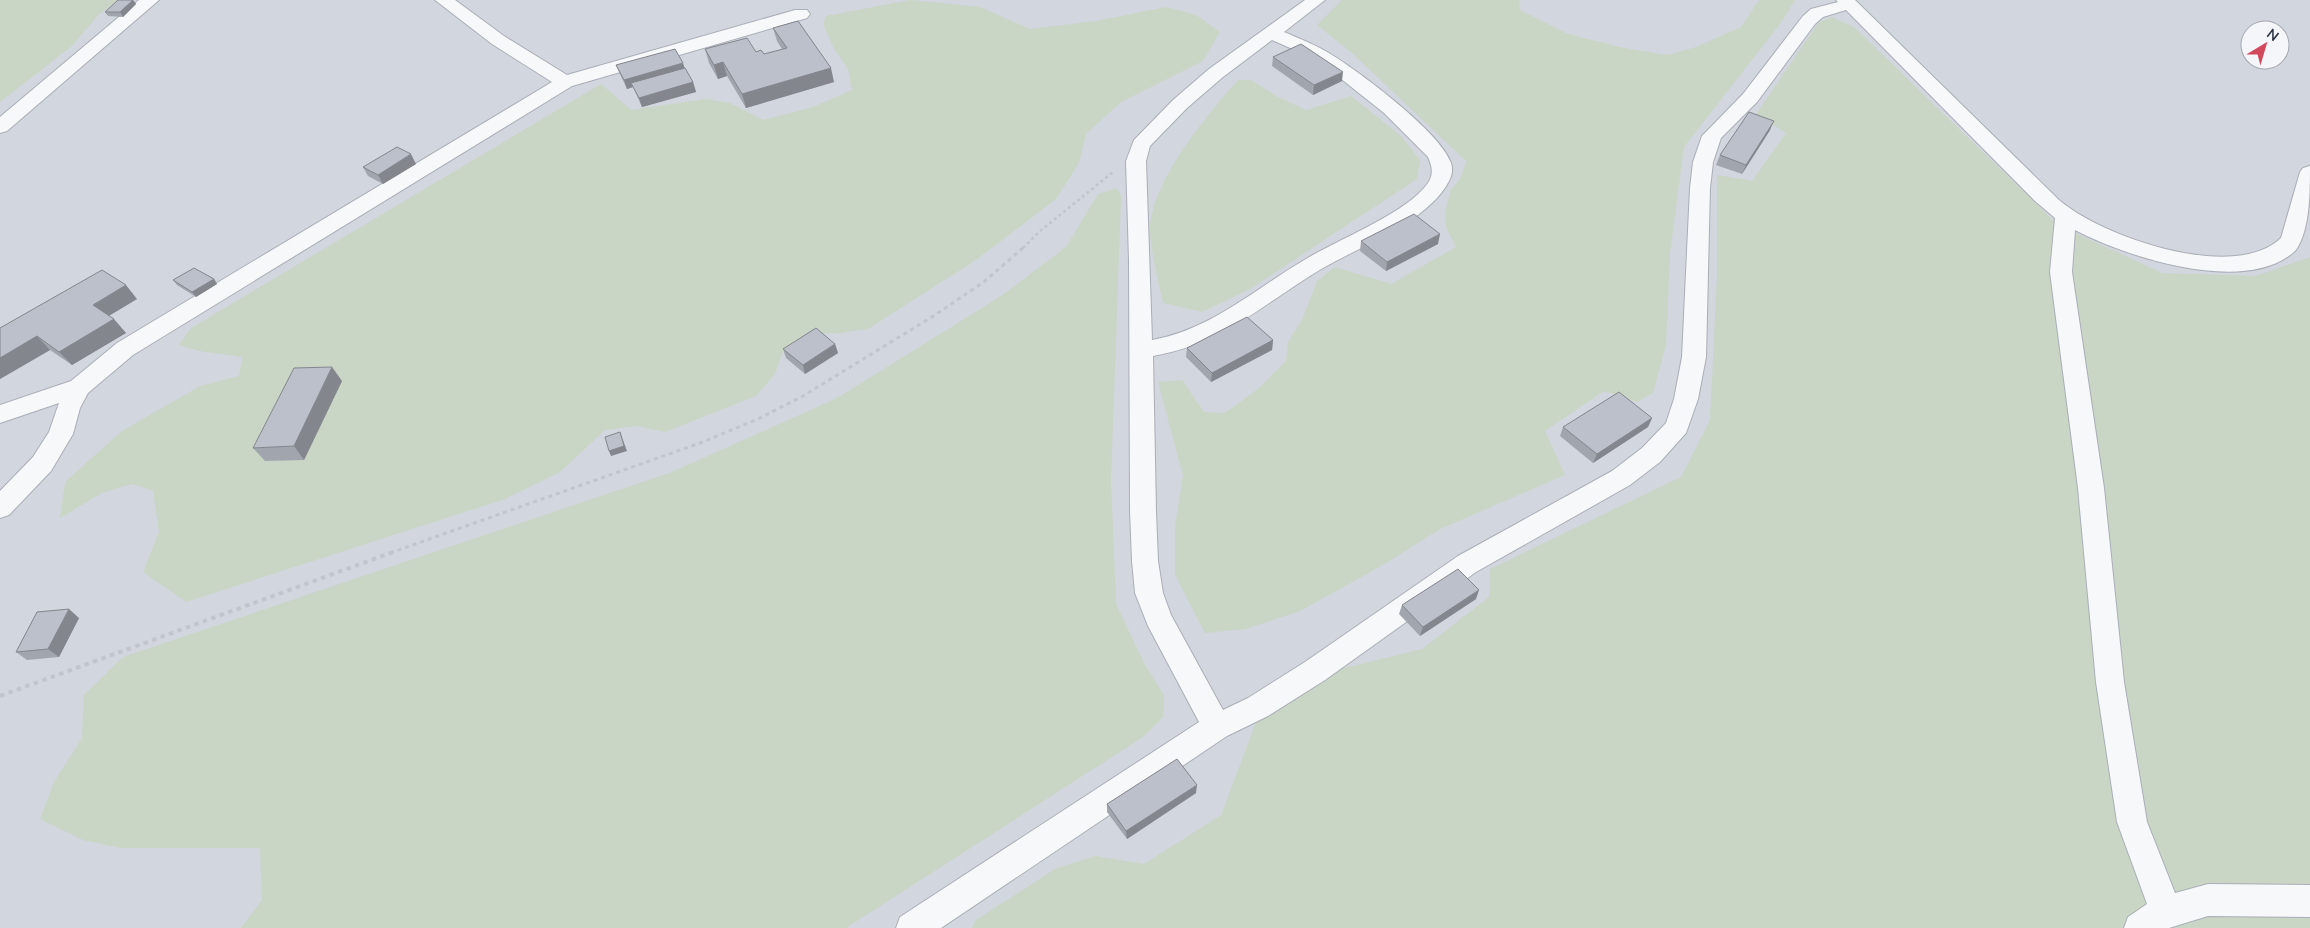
<svg xmlns="http://www.w3.org/2000/svg" width="2310" height="928" viewBox="0 0 2310 928" font-family="'Nunito Sans',sans-serif">
	<rect width="100%" height="100%" fill="#e4e7ec"/>
	<path fill="#d2d6de" fill-rule="evenodd" d="M0 0H2310V314L1126 928H0ZM2250 30H2280V60H2250Z"/>
	<g fill="#c9d6c5">
		<polygon points="0,0 119,0 99,14 72,46 0,102"/>
		<polygon points="910,0 980,7 1030,29 1096,21 1166,7 1196,15 1220,32 1203,61 1121,102 1086,134 1079,163 1056,199 976,260 868,329 840,333 810,334 784,348 775,374 756,396 665,432 637,426 605,430 560,472 505,499 186,602 143,572 159,532 153,491 132,484 102,493 60,518 65,482 122,431 200,386 239,376 242,357 199,351 179,345 191,328 601,84 631,110 705,99 730,103 763,120 813,107 852,90 848,69 833,47 823,24 826,16"/>
		<polygon points="1342,0 1519,0 1520,10 1568,34 1624,48 1668,55 1696,47 1741,27 1759,0 1795,0 1780,24 1684,147 1670,253 1666,345 1653,393 1637,402 1604,391 1545,431 1565,475 1440,529 1383,565 1300,611 1245,629 1205,633 1175,575 1175,526 1183,476 1158,382 1182,380 1204,412 1225,413 1259,388 1286,361 1288,342 1302,320 1317,281 1335,267 1391,284 1456,247 1446,227 1445,214 1450,191 1460,179 1466,161 1353,54 1317,25"/>
		<polygon points="1831,17 1854,27 2058,225 2162,273 2256,276 2310,257 2310,928 972,928 976,920 1055,869 1095,856 1144,864 1221,815 1256,722 1332,671 1422,649 1489,597 1490,569 1681,477 1710,420 1717,276 1717,175 1752,181 1786,133 1756,114 1819,22"/>
		<path d="M1238 80H1251L1278 97 1306 110 1351 96 1401 136 1420 160 1417 179 1250 289 1202 312 1163 303C1159 283 1150 249 1150 231 1150 182 1207 115 1238 80Z"/>
		<polygon points="1117,188 1121,196 1111,480 1116,604 1144,663 1164,695 1163,717 1143,737 846,928 241,928 262,900 260,848 121,848 83,840 40,819 54,782 82,738 84,695 123,657 672,472 837,398 1001,296 1066,247 1098,194"/>
	</g>
	<g fill="none" stroke-linecap="round" stroke-linejoin="round">
		<g stroke="#a9aeb7" stroke-width="2">
			<g id="minor">
				<polygon points="139,0 159,0 7,131 0,133 0,117"/>
				<polygon points="435,0 455,0 504,36 567,75 795,10 807,10 810,14 807,18 572,86 133,355 88,393 80,408 73,434 51,471 9,515 0,518 0,491 33,457 49,432 59,403 0,423 0,405 71,381 117,343 552,82 492,44"/>
				<path d="M1305 0H1325L1284 32C1300 39 1317 45 1332 55 1361 73 1440 132 1451 163 1453 169 1452 176 1449 181 1429 221 1359 247 1323 268 1264 303 1223 344 1153 356L1156 511 1158 561 1163 593 1171 615 1223 710 1248 698 1305 662 1458 556 1612 471 1642 448 1666 423 1674 399 1682 357 1690 188 1693 162 1702 136 1743 94 1803 16 1811 9 1838 2 1836 0H1855L2059 200C2102 237 2234 283 2281 238L2300 172 2303 168 2310 166C2310 192 2310 230 2296 250 2248 297 2126 257 2075 230L2072 272 2104 488 2124 682 2147 822 2175 893 2208 884 2310 885V917L2208 916 2169 928H2124L2128 917 2147 904 2117 822 2096 682 2078 488 2050 272 2055 218 2035 201 1846 10 1823 17 1815 24 1757 102 1721 138 1713 162 1710 188 1706 357 1698 399 1686 433 1660 462 1630 485 1476 572 1325 680 1268 716 1227 736 941 928H896L900 917 1199 722 1148 626 1135 593 1132 561 1130 511 1129 260 1126 161 1134 140 1173 100 1209 69ZM1272 40 1306 55 1330 70 1384 113 1428 157C1432 166 1434 174 1428 183 1407 213 1339 239 1306 259 1256 288 1211 330 1152 340L1146 161 1150 146 1187 108 1223 77Z"/>
			</g>
		</g>
		<polyline stroke="#c2c5cb" stroke-width="2.5" stroke-dasharray="3 3" stroke-linecap="butt" points="1023,248 1039,232 1113,172"/>
		<polyline stroke="#c2c5cb" stroke-width="3" stroke-dasharray="4 4" stroke-linecap="butt" points="390,553 700,443 758,419 803,396 935,315 985,281 1024,247"/>
		<polyline stroke="#c2c5cb" stroke-width="4" stroke-dasharray="4.5 4.5" stroke-linecap="butt" points="0,696 393,552"/>
		<use href="#minor" fill="#f7f8fa" fill-rule="evenodd"/>
	</g>
	<g fill="#a1a5ae">
		<polygon points="133,0 136,4 123,17 108,16 105,12"/>
		<polygon points="773,28 834,82 746,108 727,76 718,79 709,63 705,49 756,52 764,54 782,49 777,41"/>
		<polygon points="1273,57 1342,81 1313,95 1272,66"/>
		<polygon points="616,65 684,68 693,82 696,92 642,107 633,87 627,89 620,74"/>
		<polygon points="1770,130 1742,174 1716,165 1720,155"/>
		<polygon points="416,164 383,184 368,176 363,167"/>
		<polygon points="1361,241 1438,244 1386,271 1360,251"/>
		<polygon points="214,279 217,284 196,297 177,285 173,280"/>
		<polygon points="137,299 109,316 126,333 72,365 50,350 0,379 0,328"/>
		<polygon points="1273,340 1272,350 1211,382 1186,357 1187,348"/>
		<polygon points="835,344 838,353 805,374 786,358 783,349"/>
		<polygon points="342,381 304,460 265,461 253,448"/>
		<polygon points="1652,418 1648,427 1593,463 1560,436 1563,427"/>
		<polygon points="1476,599 1420,636 1399,614 1402,605"/>
		<polygon points="79,618 59,657 27,660 16,652"/>
		<polygon points="1196,793 1127,839 1107,812 1107,804"/>
	</g>
	<g fill="#83868d">
		<polygon points="133,0 136,4 123,17 120,12"/>
		<polygon points="723,62 727,76 718,79 714,65"/>
		<polygon points="683,63 686,72 631,83 633,87 627,89 624,80"/>
		<polygon points="831,68 834,82 746,108 742,94"/>
		<polygon points="1343,72 1342,81 1313,95 1314,85"/>
		<polygon points="693,82 696,92 642,107 639,98"/>
		<polygon points="1774,121 1770,130 1742,174 1746,165"/>
		<polygon points="411,154 416,164 383,184 378,175"/>
		<polygon points="1440,234 1438,244 1386,271 1387,262"/>
		<polygon points="214,279 217,284 196,297 192,292"/>
		<polygon points="126,285 137,299 105,318 93,305"/>
		<polygon points="114,319 126,333 72,365 59,352"/>
		<polygon points="37,336 50,350 0,379 0,358"/>
		<polygon points="1273,340 1272,350 1211,382 1212,373"/>
		<polygon points="835,344 838,353 805,374 803,365"/>
		<polygon points="332,367 342,381 304,460 294,446"/>
		<polygon points="1652,418 1648,427 1593,463 1597,454"/>
		<polygon points="620,432 627,451 611,456 609,451"/>
		<polygon points="1479,590 1476,599 1420,636 1423,627"/>
		<polygon points="69,609 79,618 59,657 48,649"/>
		<polygon points="1197,785 1196,793 1127,839 1126,831"/>
	</g>
	<g fill="#bbc0ca" stroke="#83868d">
		<polygon points="118,0 133,0 120,12 105,12"/>
		<polygon points="798,21 831,68 742,94 723,62 714,65 705,49 747,38 756,52 761,50 764,54 787,48 773,28"/>
		<polygon points="1301,44 1343,72 1314,85 1273,57"/>
		<polygon points="675,49 683,63 624,80 616,65"/>
		<polygon points="685,68 693,82 639,98 631,83"/>
		<polygon points="1749,112 1774,121 1746,165 1720,155"/>
		<polygon points="397,147 411,154 378,175 363,167"/>
		<polygon points="1414,214 1440,234 1387,262 1361,241"/>
		<polygon points="194,268 214,279 192,292 173,280"/>
		<polygon points="102,270 126,285 93,305 114,319 59,352 37,336 0,358 0,328"/>
		<polygon points="1247,317 1273,340 1212,373 1187,348"/>
		<polygon points="816,328 835,344 803,365 783,349"/>
		<polygon points="332,367 294,446 253,448 294,368"/>
		<polygon points="1619,392 1652,418 1597,454 1563,427"/>
		<polygon points="620,432 624,446 609,451 605,437"/>
		<polygon points="1458,569 1479,590 1423,627 1402,605"/>
		<polygon points="69,609 48,649 16,652 37,612"/>
		<polygon points="1177,759 1197,785 1126,831 1107,804"/>
	</g>
	<g transform="translate(2265 45) rotate(38)"><circle r="24" fill="#f4f6f9" stroke="#a4a8b1"/>
	<path d="M0-4L9 19L0 12L-9 19Z" fill="#d1495b"/>
	<text y="-8" font-size="14" font-weight="bold" text-anchor="middle" fill="#2b3445">N</text>
	</g>
</svg>
